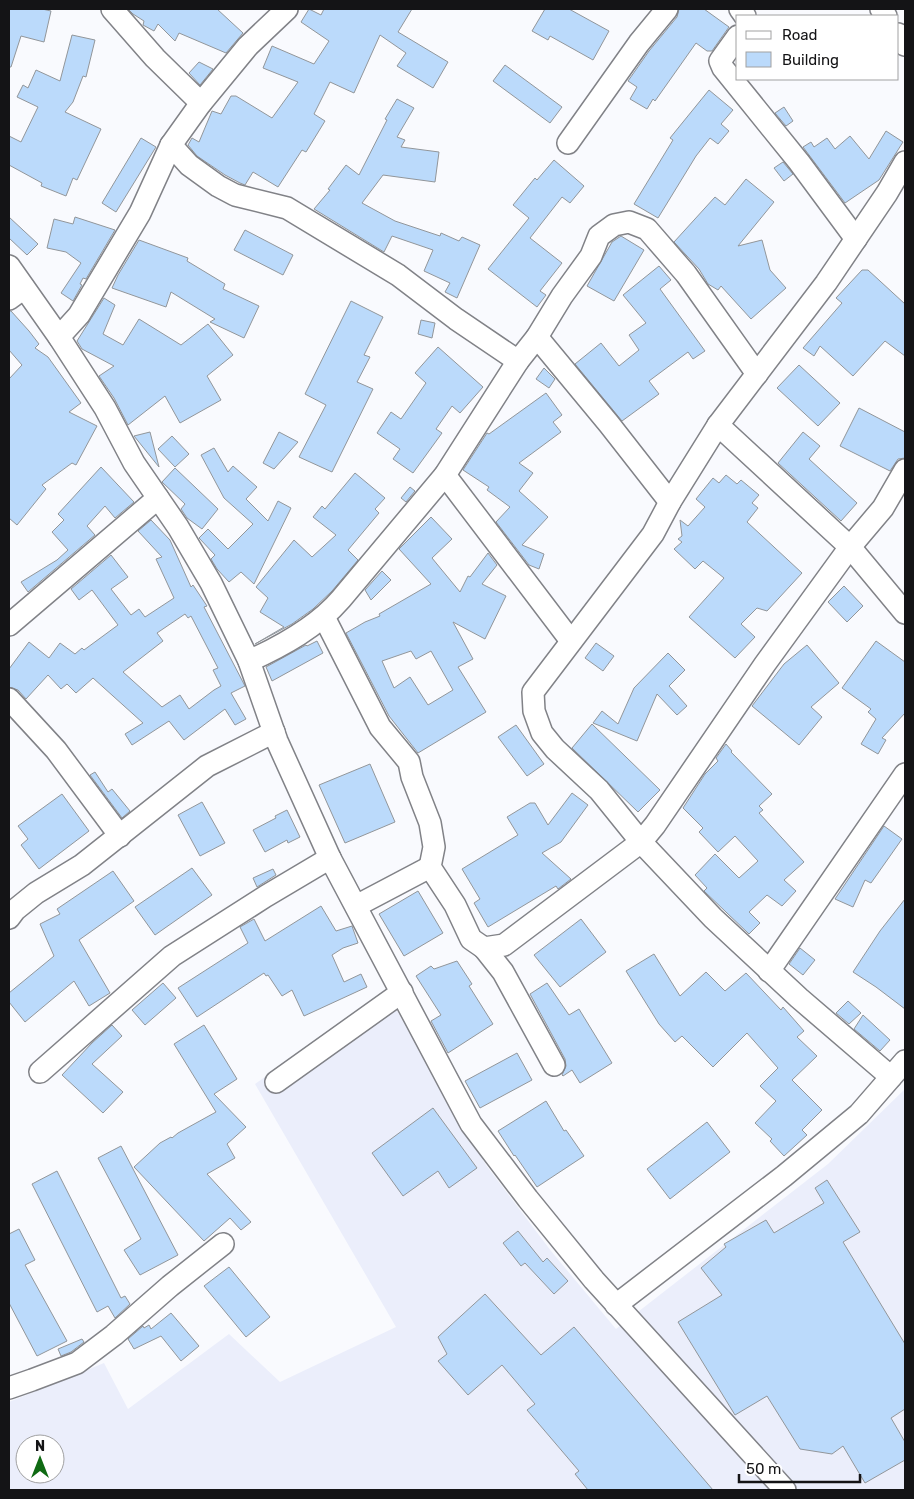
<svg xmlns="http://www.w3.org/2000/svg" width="914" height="1499" viewBox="0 0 914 1499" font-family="Rubik,sans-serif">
	<rect width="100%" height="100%" fill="#f9fafe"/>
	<path fill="#ebeefb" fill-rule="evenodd" d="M386 991 448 1102 486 1165 551 1251 616 1329 828 1164 905 1089V1490H9V1402L104 1363 128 1409 229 1334 280 1382 396 1327 255 1084ZM25 1444H55V1474H25Z"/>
	<g fill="#bbdafb" stroke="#92969a" fill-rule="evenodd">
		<polygon points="9,9 42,9 51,11 44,42 21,36 11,67 9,67"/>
		<polygon points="128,9 217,9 243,33 226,53 179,33 175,41 158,24 154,31 143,25 144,21 133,14"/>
		<polygon points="309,9 321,15 324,9 412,9 398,32 448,62 433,88 397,66 406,53 380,35 354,93 330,82 314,114 325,121 306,152 302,150 278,187 253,172 245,185 240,183 225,175 197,156 188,145 192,138 199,142 212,111 221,114 231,96 236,96 272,118 298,82 263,68 272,46 314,64 329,41 301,22"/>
		<polygon points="545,9 569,9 609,31 593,60 550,36 548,40 532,31"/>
		<polygon points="679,9 704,9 729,27 712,51 707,51 696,43 655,101 653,99 647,109 630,99 637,87 628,81 649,51 677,17"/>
		<polygon points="72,35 95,40 86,77 83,76 73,102 65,112 101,129 77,180 73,178 66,196 41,186 42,183 9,165 9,136 21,142 38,107 17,97 23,85 28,88 36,70 60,81"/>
		<polygon points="199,62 213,69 200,85 189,73"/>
		<polygon points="505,65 562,107 550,123 493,81"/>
		<polygon points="709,90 733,110 721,124 729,131 718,144 710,138 696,156 658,218 634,204 673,140 670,138"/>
		<polygon points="397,99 414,108 397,137 405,140 401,147 439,152 435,182 383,175 362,203 395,221 440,236 441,233 459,241 462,237 480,245 457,298 445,292 450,283 424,271 433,250 392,236 384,252 314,209 330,190 328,189 346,165 359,175 387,120 385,119"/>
		<polygon points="784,107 793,121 786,126 775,113"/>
		<polygon points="886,131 903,142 879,180 845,203 803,147 811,142 814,147 827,138 835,149 850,136 869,159"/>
		<polygon points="141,138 156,147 116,212 102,203"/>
		<polygon points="554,160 584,186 570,203 562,197 530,238 562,263 540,291 546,295 537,307 488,269 529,218 513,205 535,178 537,180"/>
		<polygon points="783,162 793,174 784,181 774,168"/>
		<polygon points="746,179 774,202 738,246 762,240 770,270 786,288 751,319 721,286 718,290 708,284 699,269 674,242 715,197 725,205"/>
		<polygon points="9,217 38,244 27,255 9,238"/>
		<polygon points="75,217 115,230 86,279 83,278 80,284 82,285 73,301 61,293 81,263 66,252 47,248 54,219 73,224"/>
		<polygon points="245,230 293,255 283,275 234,250"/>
		<polygon points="621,236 644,250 614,301 587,286 612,242"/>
		<polygon points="139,240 188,258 187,261 225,284 223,289 259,306 244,338 210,322 215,319 171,292 166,307 112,288 118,275"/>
		<polygon points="659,266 671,280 660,289 705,351 693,359 688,352 649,381 659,394 622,421 575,364 601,343 619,366 639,350 629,335 646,323 623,295"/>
		<polygon points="862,270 868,270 905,304 905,356 885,341 853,376 820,346 814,356 803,348 842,303 836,298"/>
		<polygon points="104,298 115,305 103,334 123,345 139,319 181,345 208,324 233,355 207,376 221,400 180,423 165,396 128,425 114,398 99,376 114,366 82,349 77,341"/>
		<polygon points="351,301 383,317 364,355 370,357 357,382 373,389 332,472 299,457 326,405 305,394"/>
		<polygon points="9,311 11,311 29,331 39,344 35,348 48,357 81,403 69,412 97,426 76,465 72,463 42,485 46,489 17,525 9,518 9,379 22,365 9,350"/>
		<polygon points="421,320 435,323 432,338 418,334"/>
		<polygon points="438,347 483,387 460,413 452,406 436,429 442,433 413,473 393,459 400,449 377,433 391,412 401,419 426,383 415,373"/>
		<polygon points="799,365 840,403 818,426 777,388"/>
		<polygon points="544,368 555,379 549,388 536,379"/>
		<polygon points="546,393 562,415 553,422 561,432 519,463 533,473 519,491 548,517 522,545 544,554 539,569 529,565 496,522 510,507 487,490 489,487 463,470 487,433 489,434"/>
		<polygon points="859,408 905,432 905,458 898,459 890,471 840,446"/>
		<polygon points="150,432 159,467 134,436"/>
		<polygon points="279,432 298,442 274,469 263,463"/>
		<polygon points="803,432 820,446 809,459 857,503 841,521 778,463"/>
		<polygon points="172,436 189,454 175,467 158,449"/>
		<polygon points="214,448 228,472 233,466 257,487 246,499 268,521 278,501 291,508 254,584 241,572 229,582 217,569 211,559 215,555 199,538 208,529 228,549 253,524 224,498 201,455"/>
		<polygon points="101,467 134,502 115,518 105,506 87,526 95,535 28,592 21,582 57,560 68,550 52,532 64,520 58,514"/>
		<polygon points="175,468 218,509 202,529 187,518 181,509 185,504 162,482"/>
		<polygon points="355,473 385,498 375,509 379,513 348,550 358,560 332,591 313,609 292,624 255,644 284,627 260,612 268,598 256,587 294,540 312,557 336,535 313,517 322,506 325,509"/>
		<polygon points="726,475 737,484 741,480 759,495 752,503 758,508 747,522 802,573 767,611 757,608 741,624 755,637 735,658 689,617 724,578 703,561 695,569 674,549 682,542 678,539 682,536 680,520 688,526 705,507 696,499 713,478 719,483"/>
		<polygon points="410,487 415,491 406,502 401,498"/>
		<path d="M431 517 452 539 432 558 460 592 468 576 470 577 488 553 497 565 482 584 506 596 485 639 453 622 473 659 458 667 486 712 418 753 389 716 346 633 365 622 380 616 379 614 431 584 399 549ZM411 651 416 659 431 651 453 690 428 705 410 677 394 688 382 661Z"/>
		<path d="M151 520 170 540 191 587 193 585 207 606 204 607 245 686 231 693 246 719 235 725 225 709 184 740 169 721 132 745 125 734 143 723 93 678 76 693 67 684 61 689 48 675 26 699 18 690 9 687V669L29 642 49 658 60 643 75 654 82 648 84 650 118 625 92 590 79 600 71 589 111 555 128 577 111 589 131 615 139 609 145 617 174 598 156 559 162 557 138 531ZM185 614 188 618 191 616 218 668 213 670 221 686 214 690 189 709 180 695 162 707 123 672 163 641 157 633Z"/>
		<polygon points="382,571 391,580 371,600 365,590"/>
		<polygon points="844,586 863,606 847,622 828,602"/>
		<polygon points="317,641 323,653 272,681 266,667 306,645 307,646"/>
		<polygon points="876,641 905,662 905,713 882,738 886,740 878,754 861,744 876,719 868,712 871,709 842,688"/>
		<polygon points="596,643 614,656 603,671 585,658"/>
		<polygon points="807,645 839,683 811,707 822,717 799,745 752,706 784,664"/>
		<polygon points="668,653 685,670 669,686 687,706 677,715 657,694 637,741 593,723 602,711 618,724 634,688"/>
		<polygon points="592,724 660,790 638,812 572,748"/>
		<polygon points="516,725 544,764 527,776 498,737"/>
		<polygon points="726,744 732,751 731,752 772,794 759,806 763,810 759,813 804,862 784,880 796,891 782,906 767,895 749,912 760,923 749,934 704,891 707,888 695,875 715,854 739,878 758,861 735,836 718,852 699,832 703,828 683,808 705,774 718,761 716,758"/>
		<polygon points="370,764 395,822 345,843 319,785"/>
		<polygon points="95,772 108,792 112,789 130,811 122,818 90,775"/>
		<polygon points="572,793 588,805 561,842 542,853 571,879 558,889 556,886 488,927 474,903 480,899 462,869 518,835 507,817 530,803 535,803 548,825"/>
		<polygon points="62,794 89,831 39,869 21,845 28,839 18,826"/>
		<polygon points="202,802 225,843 200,856 178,815"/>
		<polygon points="287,810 300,837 288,843 287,840 265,852 253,830 276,818 275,816"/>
		<polygon points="884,826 902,839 871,883 865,880 853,907 835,899"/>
		<polygon points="192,868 212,895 155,935 135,907"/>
		<polygon points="273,869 276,875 257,887 253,878"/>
		<polygon points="113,871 134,901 79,940 110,993 89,1006 74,981 25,1022 9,1002 9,993 54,956 40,924 60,914 57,909"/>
		<polygon points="418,891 443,933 404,956 379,914"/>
		<polygon points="905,899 905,1009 876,987 853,972 880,931"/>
		<polygon points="321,906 336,931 352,926 358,943 343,948 332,955 344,982 361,974 367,987 304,1016 292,990 282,996 268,975 266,976 264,973 197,1017 178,988 248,943 240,927 254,919 265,941"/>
		<polygon points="581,919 606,952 560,987 534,955"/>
		<polygon points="800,948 815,960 803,975 789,964"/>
		<polygon points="654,954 680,996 706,972 725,991 746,973 781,1010 783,1007 804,1031 797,1037 817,1056 792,1080 822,1110 802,1130 807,1135 784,1156 770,1141 772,1139 755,1123 776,1101 760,1086 778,1068 747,1033 713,1067 682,1036 675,1042 659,1024 626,971"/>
		<polygon points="457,961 472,984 469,986 493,1024 448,1053 431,1021 441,1015 416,976 431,966 434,969"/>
		<polygon points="163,983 176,998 145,1025 132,1010"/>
		<polygon points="547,983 569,1015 579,1009 612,1063 580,1083 572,1070 563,1076 562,1075 566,1066 565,1059 530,994"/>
		<polygon points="848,1001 861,1013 849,1024 836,1013"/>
		<polygon points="863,1015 890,1040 880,1051 854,1029"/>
		<polygon points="112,1025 122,1036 92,1064 123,1092 103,1113 62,1075 92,1043"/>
		<polygon points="204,1025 237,1079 214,1094 246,1127 227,1144 235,1158 207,1174 251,1222 241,1230 230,1218 204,1241 134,1167 160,1143 171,1137 172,1138 178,1133 216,1112 174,1044"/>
		<polygon points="517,1053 532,1080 480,1108 465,1081"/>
		<polygon points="546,1101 564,1131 566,1130 584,1156 537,1187 515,1155 514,1156 498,1131"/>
		<polygon points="433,1108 477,1168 449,1188 438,1171 403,1196 372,1153"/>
		<polygon points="707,1122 730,1152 670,1199 647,1169"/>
		<polygon points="121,1146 178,1255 140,1275 124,1250 141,1239 98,1158"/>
		<polygon points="57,1171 121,1298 125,1296 130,1304 115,1318 108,1306 97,1312 32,1184"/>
		<polygon points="827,1180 860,1232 843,1242 905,1344 905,1409 891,1418 905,1442 905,1460 865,1483 843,1446 832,1454 800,1449 767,1396 735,1415 678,1322 722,1295 701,1268 726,1247 724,1244 766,1220 774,1233 824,1203 815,1188"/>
		<polygon points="19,1229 35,1260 25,1265 67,1341 37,1356 9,1303 9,1234"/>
		<polygon points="518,1231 543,1262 547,1258 568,1281 554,1294 525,1263 521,1266 503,1243"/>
		<polygon points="229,1267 270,1317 246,1337 204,1286"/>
		<polygon points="485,1294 541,1355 574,1327 713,1490 588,1490 575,1474 579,1471 527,1410 535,1404 502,1365 468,1395 438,1361 447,1354 438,1337"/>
		<polygon points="171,1313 199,1346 181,1361 161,1336 134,1349 128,1339 143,1326 144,1328 149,1325 151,1329"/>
		<polygon points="82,1339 84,1342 71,1352 61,1356 58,1349"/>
	</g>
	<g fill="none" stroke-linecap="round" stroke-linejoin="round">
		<g stroke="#818287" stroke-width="24">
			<g id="minor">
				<polyline points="112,9 155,58 201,103"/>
				<polyline points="740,9 745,16"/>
				<polyline points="881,9 886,16"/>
				<polyline points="898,34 905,45"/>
				<polyline points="738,36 720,61 723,68 799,162 856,239"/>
				<polyline points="568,143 639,43 667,9"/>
				<polyline points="171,145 189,165 218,186 235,195 287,208 398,275 456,319 518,361"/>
				<polyline points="9,266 59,337 105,408 134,463 178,527 211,583 249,661 277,741 330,858 471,1124 528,1199 594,1280 785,1490"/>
				<polyline points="9,299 24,288"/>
				<polyline points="59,337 79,315 140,213 171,145 201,103 248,46 287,9"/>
				<polyline points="537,337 609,424 670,502"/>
				<polyline points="718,425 850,547 905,613"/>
				<polyline points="445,475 571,641"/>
				<polyline points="324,617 380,727 409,762 412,777 430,823 434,847 430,867 455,905 471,939 484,948 504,945 641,842 655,825 765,664 850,547 883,508 905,470"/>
				<polyline points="9,625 158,498"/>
				<path d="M249 661C282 646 317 627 341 599L445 475 518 361 537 337 562 296 591 256 599 236 614 225 629 222 647 229 686 274 757 374"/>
				<polyline points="9,699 56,750 120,836"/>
				<polyline points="356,906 430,867"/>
				<polyline points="9,918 15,910 36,893 82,865 207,766 274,732"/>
				<polyline points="484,948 503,972 554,1065"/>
				<polyline points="769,971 905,774"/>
				<polyline points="40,1072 172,956 266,896 330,858"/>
				<polyline points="891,1077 799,998 713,918 641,842 599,790 555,749 542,733 534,711 533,692 653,534 670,502 718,425 826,283 887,193 905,162"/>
				<polyline points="276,1082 402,992"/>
				<polyline points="616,1305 784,1176 859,1114 905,1061"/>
				<polyline points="9,1388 32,1380 77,1363 114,1335 170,1286 223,1244"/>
			</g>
		</g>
		<use href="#minor" stroke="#fff" stroke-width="21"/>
	</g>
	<rect width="914" height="1499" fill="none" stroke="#141416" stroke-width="20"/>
	<rect x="736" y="15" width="162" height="65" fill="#ffffff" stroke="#a1a1a2"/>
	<rect x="746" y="31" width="25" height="8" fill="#ffffff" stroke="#a1a1a2"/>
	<text x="782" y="40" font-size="15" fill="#141416">Road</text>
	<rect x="746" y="52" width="25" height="15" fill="#bbdafb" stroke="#a1a1a2"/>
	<text x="782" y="65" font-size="15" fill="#141416">Building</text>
	<g transform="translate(40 1459)"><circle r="24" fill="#ffffff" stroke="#a1a1a2"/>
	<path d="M0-4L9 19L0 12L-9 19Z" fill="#0f6a13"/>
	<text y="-8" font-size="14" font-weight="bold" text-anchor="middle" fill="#141416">N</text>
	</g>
	<path d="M739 1474v8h121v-8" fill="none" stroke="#141416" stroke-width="2.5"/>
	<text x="746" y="1474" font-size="15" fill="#141416" stroke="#ffffff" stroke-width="4" paint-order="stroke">50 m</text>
</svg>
